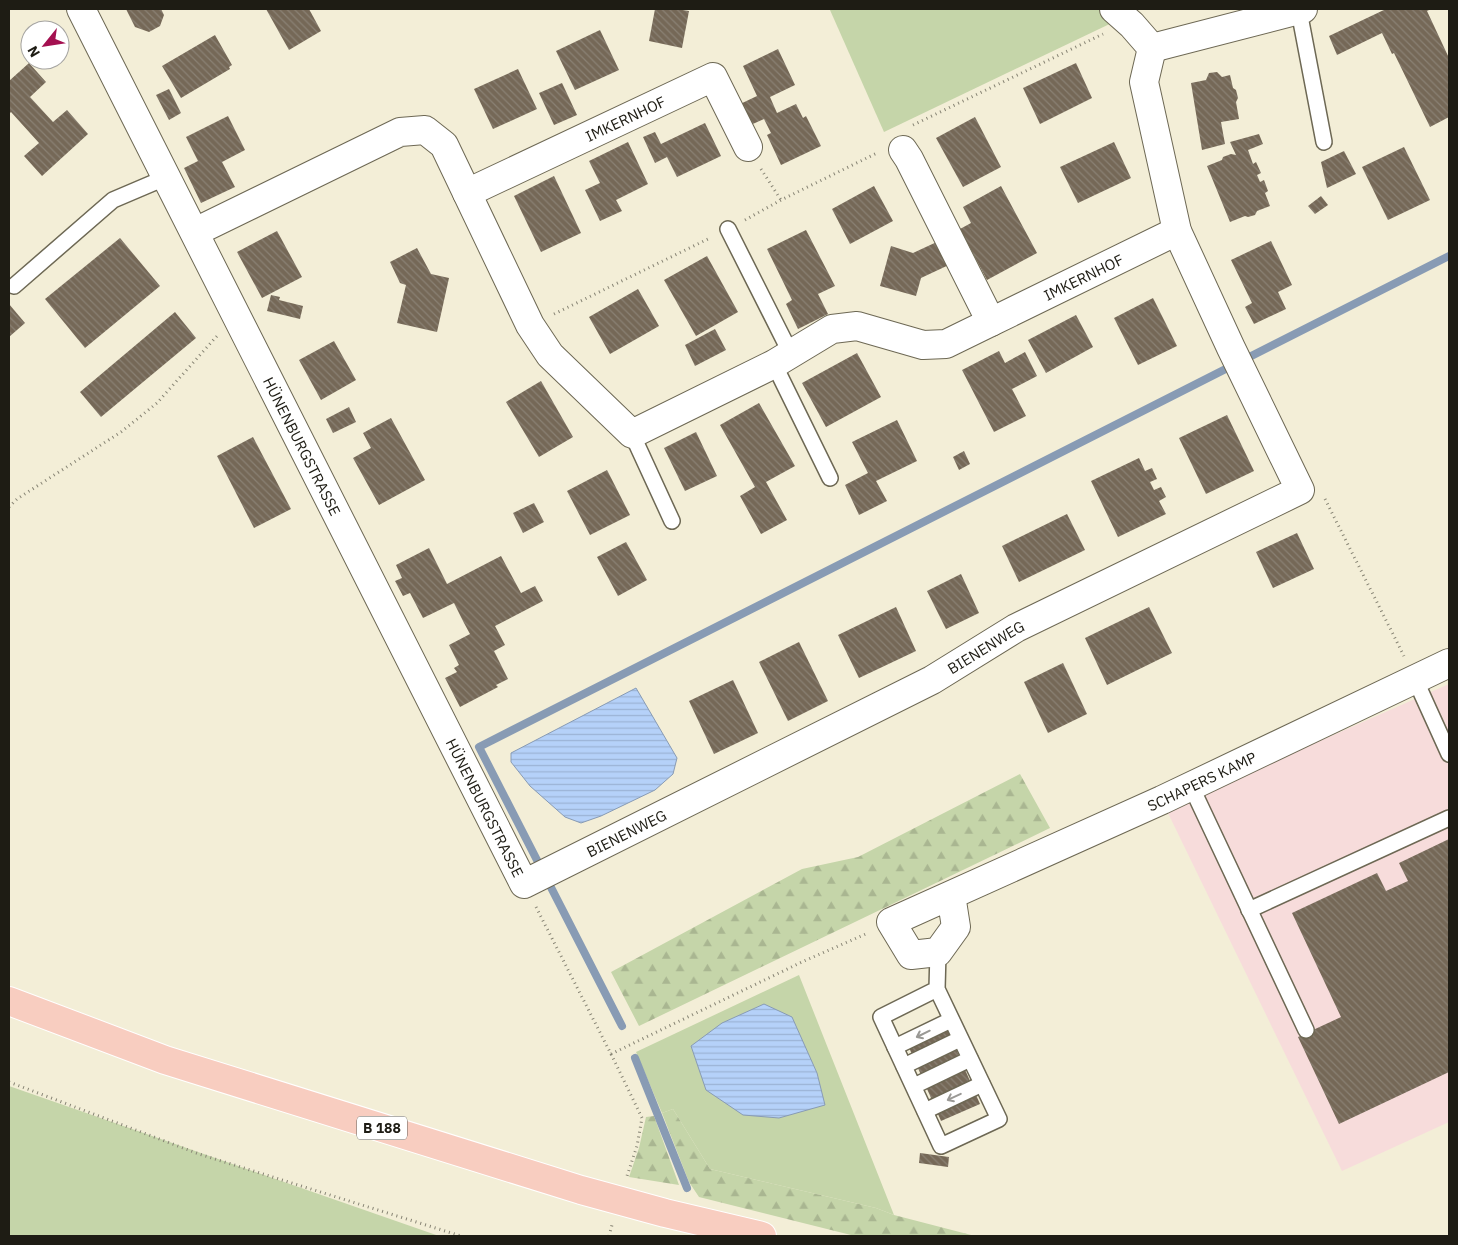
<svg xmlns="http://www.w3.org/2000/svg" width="1458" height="1245" viewBox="0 0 1458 1245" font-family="'IBM Plex Sans',sans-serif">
	<defs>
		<pattern id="forest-firs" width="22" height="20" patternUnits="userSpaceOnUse" patternTransform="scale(1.25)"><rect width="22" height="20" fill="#c5d5a9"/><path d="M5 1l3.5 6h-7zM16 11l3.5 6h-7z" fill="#a9b691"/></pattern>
		<pattern id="water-rules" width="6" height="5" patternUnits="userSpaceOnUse" patternTransform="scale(1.25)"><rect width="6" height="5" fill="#b5d1f9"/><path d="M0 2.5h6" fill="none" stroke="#9bb3d5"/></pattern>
		<pattern id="building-back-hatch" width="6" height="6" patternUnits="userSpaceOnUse" patternTransform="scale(1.25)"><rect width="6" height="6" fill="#756857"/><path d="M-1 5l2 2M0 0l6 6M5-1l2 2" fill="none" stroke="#8a8174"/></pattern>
	</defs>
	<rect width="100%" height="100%" fill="#f3eed7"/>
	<polygon fill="#f7dcdb" points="1449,684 1449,1122 1342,1171 1166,809"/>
	<g fill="#c5d5a9">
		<polygon points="833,9 1106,9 1118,20 884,132 830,10"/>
		<polygon points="799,975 894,1215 876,1208 710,1169 673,1109 662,1113 636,1052"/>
		<polygon points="9,1086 439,1236 9,1236"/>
	</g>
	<g fill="url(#forest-firs)">
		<polygon points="1020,774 1050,828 639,1026 611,972 802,869 858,857"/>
		<polygon points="673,1109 710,1169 876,1208 894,1215 975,1236 855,1236 699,1197 689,1182 662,1113"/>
		<polygon points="654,1116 679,1185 629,1177 639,1148 646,1117"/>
	</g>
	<g fill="url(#water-rules)" stroke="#889bb4">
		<polygon points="636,688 677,758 673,774 655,790 601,816 581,823 565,817 530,786 511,762 511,753"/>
		<polygon points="764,1004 792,1017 817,1073 825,1105 779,1118 743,1115 706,1090 691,1046 722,1023"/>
	</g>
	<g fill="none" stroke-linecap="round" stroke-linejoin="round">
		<g stroke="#889bb4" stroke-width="8">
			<polyline points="622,1026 479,747 1449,256"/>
			<polyline points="635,1058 687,1188"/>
		</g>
	</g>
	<g fill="url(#building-back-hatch)">
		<polygon points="126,9 161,9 164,15 160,26 149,32 135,27"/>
		<polygon points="266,9 309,9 321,31 289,50"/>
		<polygon points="655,9 676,9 689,11 682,48 649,41"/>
		<polygon points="1386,9 1431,9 1427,11 1449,58 1449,117 1430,127 1394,53 1392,54 1382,33 1337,55 1329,36"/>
		<polygon points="600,30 619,70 575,90 556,51"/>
		<polygon points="215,35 232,65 229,67 230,69 181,98 162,66"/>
		<polygon points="778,49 795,85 770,97 777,113 796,104 803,118 806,116 821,146 781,165 767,135 771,133 764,119 746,127 736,106 757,96 743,66"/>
		<polygon points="29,63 46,82 30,97 53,122 67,110 88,134 42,176 24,156 39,143 11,112 9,114 9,81"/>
		<polygon points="1076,63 1092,98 1040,124 1023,88"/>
		<polygon points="518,69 537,109 493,129 474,89"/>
		<polygon points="1217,72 1222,77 1230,75 1233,88 1236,90 1238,98 1236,102 1239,119 1221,122 1225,144 1202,150 1191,83 1206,80 1209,73"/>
		<polygon points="562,83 577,115 554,125 539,93"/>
		<polygon points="169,89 181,113 169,120 156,95"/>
		<polygon points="228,116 245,150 222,162 235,187 201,203 184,168 198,161 186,137"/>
		<polygon points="975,117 1001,167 963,187 936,138"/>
		<polygon points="705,123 721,156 677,177 667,157 655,163 643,137 655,132 661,144"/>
		<polygon points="1259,134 1263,144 1248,150 1253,164 1256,162 1261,173 1257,175 1260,182 1264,180 1268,191 1265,193 1270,206 1257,211 1255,215 1248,217 1245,216 1230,222 1207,166 1222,160 1223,157 1231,154 1236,155 1230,142"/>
		<polygon points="628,142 648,184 616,200 622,211 600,221 585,190 600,183 589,161"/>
		<polygon points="1114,142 1131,178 1078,203 1060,167"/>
		<polygon points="1404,147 1430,200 1388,220 1362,167"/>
		<polygon points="1344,151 1356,174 1327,188 1321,162"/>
		<polygon points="554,176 581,233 541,252 514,196"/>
		<polygon points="874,186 893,221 850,244 832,209"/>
		<polygon points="1001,186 1037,253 987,280 960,229 971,223 963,207"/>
		<polygon points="1321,196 1328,205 1315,214 1308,206"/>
		<polygon points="806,230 835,286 818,294 828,314 798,329 786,304 792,300 767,249"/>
		<polygon points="277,231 302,277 262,298 237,252"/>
		<polygon points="120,238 160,286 85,348 45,299"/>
		<polygon points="941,240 953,263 921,278 916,296 880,286 891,246 913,253"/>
		<polygon points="1271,241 1292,285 1278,292 1286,309 1254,324 1245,307 1252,303 1231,260"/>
		<polygon points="417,248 431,274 449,278 437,332 397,323 406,285 400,283 390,262"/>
		<polygon points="707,256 738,312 696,336 664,280"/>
		<polygon points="638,289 659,326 610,354 589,317"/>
		<polygon points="271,295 280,297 279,300 303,306 300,319 267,311"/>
		<polygon points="1153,298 1177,346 1138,365 1114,318"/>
		<polygon points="9,304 25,323 9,337"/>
		<polygon points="175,312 196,338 101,417 80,392"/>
		<polygon points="1076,315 1093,347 1046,373 1028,340"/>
		<polygon points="715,329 726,350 695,366 685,345"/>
		<polygon points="334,341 356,380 321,400 299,360"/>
		<polygon points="999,351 1005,363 1025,352 1037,376 1012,389 1026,416 994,432 962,370"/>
		<polygon points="857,353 881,397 826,427 802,383"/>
		<polygon points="541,381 573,437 539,457 506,402"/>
		<polygon points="759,403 795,466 766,482 787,520 761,534 740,496 755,487 720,425"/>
		<polygon points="349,407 356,422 333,433 326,419"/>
		<polygon points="1227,415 1254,471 1206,494 1179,438"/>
		<polygon points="391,418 425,480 379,505 353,458 371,448 363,433"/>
		<polygon points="897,420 917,461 876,481 887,501 859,515 845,485 868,473 852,442"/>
		<polygon points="696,432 717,476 685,491 664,448"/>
		<polygon points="253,437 291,509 254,528 217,456"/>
		<polygon points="964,451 970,464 959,470 953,457"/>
		<polygon points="1139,458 1145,471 1152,468 1157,479 1150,482 1154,490 1161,487 1166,497 1159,501 1166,514 1118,537 1091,481"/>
		<polygon points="607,470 630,515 590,535 567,491"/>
		<polygon points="534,503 544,522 523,533 513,513"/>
		<polygon points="1067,514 1085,550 1019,582 1002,546"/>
		<polygon points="1297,533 1314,569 1273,588 1256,552"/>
		<polygon points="626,542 647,580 618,596 597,557"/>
		<polygon points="429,548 447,584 501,556 521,593 535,586 543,601 495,626 505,645 494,651 508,679 496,685 498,687 460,707 445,678 457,672 454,668 459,665 449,645 470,634 464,623 454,603 423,618 410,593 403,596 395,581 402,578 396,565"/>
		<polygon points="961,574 979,613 946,629 927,591"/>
		<polygon points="896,607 916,651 859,678 838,635"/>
		<polygon points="1149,607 1172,653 1107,685 1085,638"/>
		<polygon points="799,642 828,701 788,721 759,662"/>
		<polygon points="1063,663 1087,714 1048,733 1024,682"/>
		<polygon points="733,680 758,733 714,754 689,701"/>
		<polygon points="1449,839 1449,1072 1339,1124 1298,1037 1341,1017 1292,913 1377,873 1386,891 1408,881 1399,863"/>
		<polygon points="943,1019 980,1104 941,1121 904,1036"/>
		<polygon points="920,1153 949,1157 948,1167 919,1163"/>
	</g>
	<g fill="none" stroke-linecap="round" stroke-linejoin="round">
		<g stroke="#6d6854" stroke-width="18">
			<g id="lane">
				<polyline points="1299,11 1324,142"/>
				<polyline points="728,229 791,354"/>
				<polyline points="14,286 113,200 167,177"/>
				<polyline points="774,364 830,478"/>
				<polyline points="632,434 672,521"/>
				<polyline points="1415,679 1449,754"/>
				<polyline points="1191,786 1306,1030"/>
				<polyline points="1249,910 1449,818"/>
				<polyline points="937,989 881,1017 941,1146 999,1119 937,989 938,952"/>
				<polyline points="895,1047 951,1020"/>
				<polyline points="904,1066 960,1039"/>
				<polyline points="914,1086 970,1059"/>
				<polyline points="925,1111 982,1084"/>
			</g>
		</g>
		<g stroke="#6d6854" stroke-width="30">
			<g id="street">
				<path id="s1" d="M81 9 524 884 932 680 1016 628 1300 490 1231 348 1177 231 1144 82 1152 48 1132 25 1114 9"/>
				<polyline points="1152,48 1303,9"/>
				<path id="s2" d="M903 150 909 159 991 322 1177 231"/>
				<path id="s3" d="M467 193 713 77 748 147"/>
				<polyline points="195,232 400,132 425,130 444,145 530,325 550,355 632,434 774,364 832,329 857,326 923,345 946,344 991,322"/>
				<path id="s4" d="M951 895 956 927 938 952 911 955 891 922 1162 800 1449 663"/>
			</g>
		</g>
		<g stroke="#fff" stroke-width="30">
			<polyline id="primary" points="9,1001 165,1060 581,1190 665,1213 762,1236"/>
		</g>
		<g stroke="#878474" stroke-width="3" stroke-dasharray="1 4" stroke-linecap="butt">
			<polyline points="913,125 1103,34"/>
			<polyline points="761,169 781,200"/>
			<polyline points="745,220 781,200 877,153"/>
			<polyline points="554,314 710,238"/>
			<polyline points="1325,499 1404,656"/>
			<polyline points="9,507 17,499 121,432 157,403 217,336"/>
			<polyline points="536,907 611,1054 804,961 868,933"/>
			<polyline points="611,1054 642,1118 637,1146 627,1176"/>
			<polyline points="9,1082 199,1154 461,1236"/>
			<polyline points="609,1236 612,1225"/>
		</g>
		<use href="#lane" stroke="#fff" stroke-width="15"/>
		<use href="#street" stroke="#fff" stroke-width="28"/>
		<use href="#primary" stroke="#f8cdc0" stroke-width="28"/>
	</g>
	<defs><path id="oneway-shaft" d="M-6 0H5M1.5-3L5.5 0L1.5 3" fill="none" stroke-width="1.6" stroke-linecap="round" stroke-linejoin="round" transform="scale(1.25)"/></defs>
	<g stroke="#9a9995">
		<use href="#oneway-shaft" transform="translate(923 1034) rotate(154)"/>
		<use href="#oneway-shaft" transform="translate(954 1097) rotate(155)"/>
	</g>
	<g text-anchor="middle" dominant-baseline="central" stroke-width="4" stroke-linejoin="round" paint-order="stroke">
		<rect fill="#fff" stroke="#62605a" stroke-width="1" x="357" y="1116.5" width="50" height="23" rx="4"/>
		<g font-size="14" font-weight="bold" fill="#1e1c14">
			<text x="382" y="1128">B 188</text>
		</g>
		<g font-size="15" fill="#1e1c14" stroke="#fff">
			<text stroke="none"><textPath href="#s3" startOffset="175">IMKERNHOF</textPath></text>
			<text stroke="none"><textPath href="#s2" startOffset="296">IMKERNHOF</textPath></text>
			<text stroke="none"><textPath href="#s1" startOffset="490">HÜNENBURGSTRASSE</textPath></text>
			<text stroke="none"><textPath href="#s1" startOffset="1500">BIENENWEG</textPath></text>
			<text stroke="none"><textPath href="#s4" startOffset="470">SCHAPERS KAMP</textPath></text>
			<text stroke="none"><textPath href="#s1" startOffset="895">HÜNENBURGSTRASSE</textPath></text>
			<text stroke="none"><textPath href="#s1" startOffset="1095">BIENENWEG</textPath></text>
		</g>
	</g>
	<rect width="1458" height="1245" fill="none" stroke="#1e1c14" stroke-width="20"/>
	<g transform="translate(45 45) rotate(240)"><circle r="24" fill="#ffffff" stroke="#a5a4a1"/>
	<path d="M0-4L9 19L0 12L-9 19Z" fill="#a41050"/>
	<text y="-8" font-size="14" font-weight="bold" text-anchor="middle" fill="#1e1c14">N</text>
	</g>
</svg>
